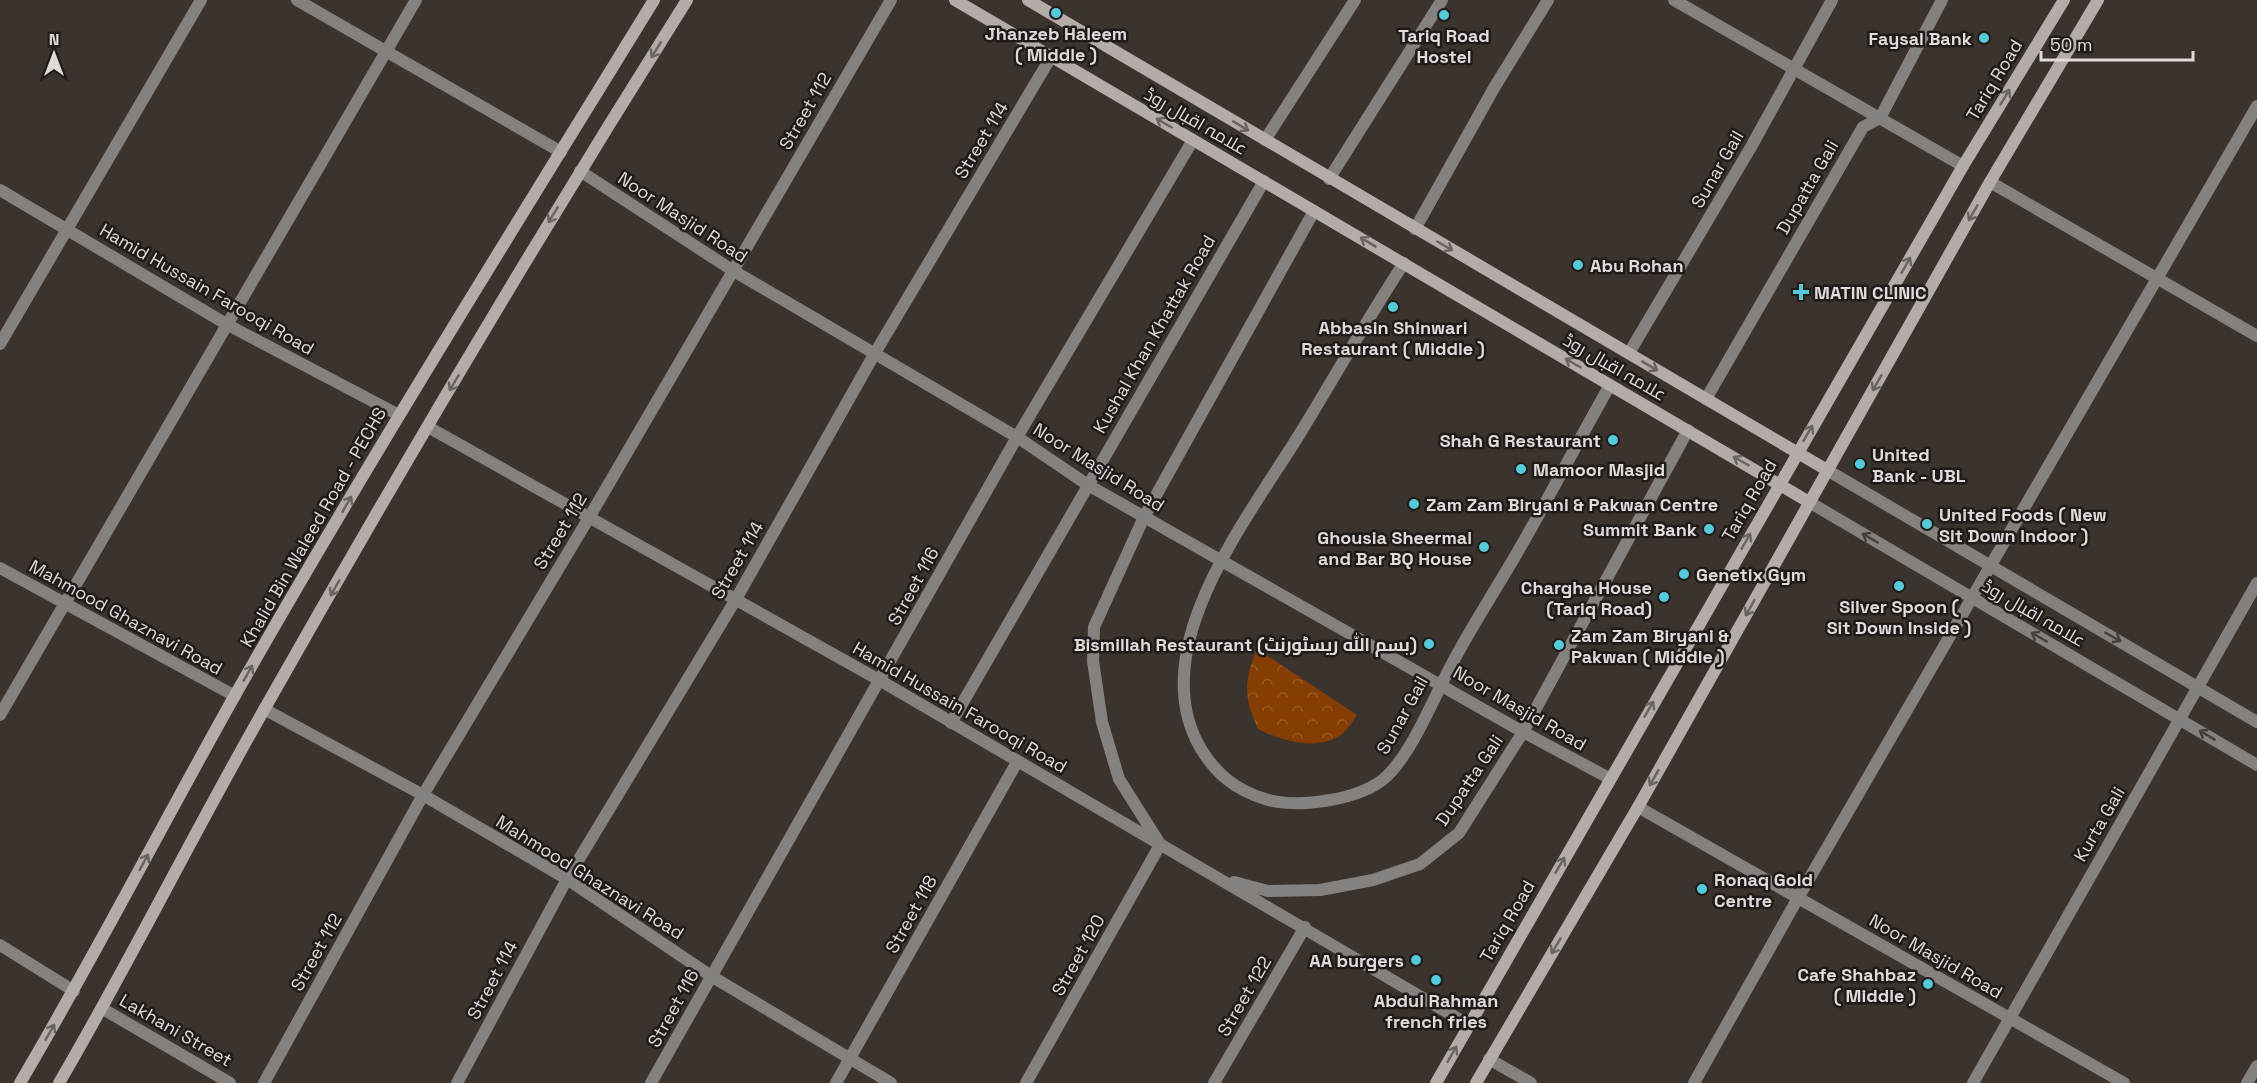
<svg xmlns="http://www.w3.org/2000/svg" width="2257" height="1083" viewBox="0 0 2257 1083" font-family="'Space Grotesk',Cairo,sans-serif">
	<defs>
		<pattern id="park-crowns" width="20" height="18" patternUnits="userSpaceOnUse" patternTransform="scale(1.5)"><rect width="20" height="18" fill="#863e00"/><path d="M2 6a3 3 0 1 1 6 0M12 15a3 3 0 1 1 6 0" fill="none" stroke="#975924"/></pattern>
	</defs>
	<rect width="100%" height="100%" fill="#3b332e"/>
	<path fill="url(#park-crowns)" d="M1257 649 1357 715C1353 721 1348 729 1342 734 1317 752 1283 741 1258 729 1244 697 1243 683 1257 649Z"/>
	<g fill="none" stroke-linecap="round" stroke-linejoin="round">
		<g stroke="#85817e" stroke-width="12">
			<polyline points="297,0 561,152"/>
			<polyline points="1674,0 1963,166"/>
			<polyline points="1265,140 1355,0"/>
			<polyline points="580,171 732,270 1017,437 1088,485 1523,732 1609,778"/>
			<polyline points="1329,179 1442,0"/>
			<polyline points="1990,182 2257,336"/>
			<polyline points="0,190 228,325 399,415"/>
			<polyline points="1415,229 1494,88 1548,0"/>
			<path d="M1404 263C1367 319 1334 378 1299 435 1248 518 1142 650 1201 749 1217 775 1236 790 1265 799 1298 809 1362 800 1387 776 1414 750 1435 694 1454 660 1476 619 1502 580 1525 539 1554 488 1581 436 1610 385"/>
			<polyline points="0,344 201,0"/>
			<polyline points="1629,353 1751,147 1832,0"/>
			<polyline points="1706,399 1863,127 1880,118 1942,0"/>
			<polyline points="428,427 881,681 1469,1025"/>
			<polyline points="0,715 416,0"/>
			<polyline points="951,723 1264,181"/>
			<polyline points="1638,807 2124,1083"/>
			<polyline points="1160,844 1119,779 1102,722 1093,661 1094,627 1144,517 1314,211"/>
			<polyline points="1234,882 1268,891 1320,890 1373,880 1420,864 1459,833 1523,732 1688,430"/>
			<polyline points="0,945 74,991"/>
			<polyline points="103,1009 230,1083"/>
			<polyline points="264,1083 423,795 590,516 891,0"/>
			<polyline points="457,1083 567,879 736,599 875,353 1051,57"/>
			<polyline points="651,1083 1017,437 1193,140"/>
			<polyline points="836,1083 1017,762"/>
			<polyline points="1026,1083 1160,845"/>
			<polyline points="1214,1083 1305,927"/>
			<polyline points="1694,1083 1798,898 2257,106"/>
			<polyline points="1973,1083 2257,583"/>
		</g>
		<g stroke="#85817e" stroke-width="12">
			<polyline points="1827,470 2257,722"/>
			<polyline points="1809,502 2257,765"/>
			<polyline points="0,568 235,696"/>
			<polyline points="264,709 423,795 567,879 711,976 891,1083"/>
			<polyline points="1489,1059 1531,1083"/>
			<polyline points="2247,1083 2257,1066"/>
		</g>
		<g stroke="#b3aca8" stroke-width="12">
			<polyline points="955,0 1809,502"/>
			<polyline points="1028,0 1827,470"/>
			<path d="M20 1083C95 956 162 825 234 697 368 461 512 231 654 0"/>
			<path d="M59 1083C131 960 194 832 265 708 400 469 541 232 687 0"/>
			<polyline points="1436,1083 1963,166 2064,0"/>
			<polyline points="1476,1083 1638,807 1990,182 2098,0"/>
		</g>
	</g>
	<defs><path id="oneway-shaft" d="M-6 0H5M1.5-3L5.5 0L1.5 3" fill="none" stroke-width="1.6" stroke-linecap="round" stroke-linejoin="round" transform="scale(1.5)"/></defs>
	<g stroke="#696460">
		<use href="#oneway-shaft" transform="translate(656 50) rotate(122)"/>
		<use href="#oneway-shaft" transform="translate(2005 97) rotate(-59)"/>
		<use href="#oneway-shaft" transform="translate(1164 123) rotate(-150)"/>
		<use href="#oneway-shaft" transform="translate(1241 126) rotate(31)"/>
		<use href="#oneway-shaft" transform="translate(1973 213) rotate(120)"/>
		<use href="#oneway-shaft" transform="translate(553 215) rotate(121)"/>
		<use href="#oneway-shaft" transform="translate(1368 242) rotate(-149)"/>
		<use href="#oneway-shaft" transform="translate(1445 246) rotate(30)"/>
		<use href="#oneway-shaft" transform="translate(1906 265) rotate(-60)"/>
		<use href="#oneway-shaft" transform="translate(1573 363) rotate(-150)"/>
		<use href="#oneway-shaft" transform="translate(1650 366) rotate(31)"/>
		<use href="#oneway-shaft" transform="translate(454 383) rotate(121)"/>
		<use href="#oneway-shaft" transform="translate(1877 383) rotate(120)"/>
		<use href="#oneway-shaft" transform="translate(1808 433) rotate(-60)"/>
		<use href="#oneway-shaft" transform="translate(1741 461) rotate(-150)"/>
		<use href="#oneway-shaft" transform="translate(347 504) rotate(-60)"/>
		<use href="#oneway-shaft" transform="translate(1746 541) rotate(-60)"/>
		<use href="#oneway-shaft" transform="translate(335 588) rotate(120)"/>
		<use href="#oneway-shaft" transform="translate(1750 608) rotate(119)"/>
		<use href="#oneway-shaft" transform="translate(248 673) rotate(-60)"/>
		<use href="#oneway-shaft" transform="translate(1649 709) rotate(-60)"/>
		<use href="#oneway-shaft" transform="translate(1654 778) rotate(119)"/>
		<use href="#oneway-shaft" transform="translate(144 862) rotate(-61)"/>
		<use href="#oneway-shaft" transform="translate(1560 865) rotate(-60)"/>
		<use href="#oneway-shaft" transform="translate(1556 946) rotate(121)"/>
		<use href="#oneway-shaft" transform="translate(50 1032) rotate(-60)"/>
		<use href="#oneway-shaft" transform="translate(1452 1054) rotate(-60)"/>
	</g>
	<g stroke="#433f3c">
		<use href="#oneway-shaft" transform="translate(1870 538) rotate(-150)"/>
		<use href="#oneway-shaft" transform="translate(2039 637) rotate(-150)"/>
		<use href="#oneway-shaft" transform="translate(2113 637) rotate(30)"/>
		<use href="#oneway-shaft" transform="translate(2207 735) rotate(-149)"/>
	</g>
	<g fill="#53cbdb" stroke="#1f1b19" stroke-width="2">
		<circle cx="1056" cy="13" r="6"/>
		<circle cx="1444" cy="15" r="6"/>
		<circle cx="1984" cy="38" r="6"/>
		<circle cx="1578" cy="265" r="6"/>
		<path d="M1798 283h6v6h6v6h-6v6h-6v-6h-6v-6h6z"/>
		<circle cx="1393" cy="307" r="6"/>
		<circle cx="1613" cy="440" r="6"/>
		<circle cx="1860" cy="464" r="6"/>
		<circle cx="1521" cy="469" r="6"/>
		<circle cx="1414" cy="504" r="6"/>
		<circle cx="1927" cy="524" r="6"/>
		<circle cx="1709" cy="529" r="6"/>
		<circle cx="1484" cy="547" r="6"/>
		<circle cx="1684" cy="574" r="6"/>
		<circle cx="1899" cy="586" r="6"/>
		<circle cx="1664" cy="597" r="6"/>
		<circle cx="1429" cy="644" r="6"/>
		<circle cx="1559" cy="645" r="6"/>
		<circle cx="1702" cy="889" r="6"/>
		<circle cx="1416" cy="960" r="6"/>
		<circle cx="1436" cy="980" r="6"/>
		<circle cx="1928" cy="984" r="6"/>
	</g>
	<g text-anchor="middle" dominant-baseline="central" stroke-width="5" stroke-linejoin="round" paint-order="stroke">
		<g font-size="18" font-weight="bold" fill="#e0dbd8" stroke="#1f1b19" text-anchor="start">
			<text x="1056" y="33" text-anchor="middle">Jhanzeb Haleem<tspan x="1056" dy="21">( Middle )</tspan></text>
			<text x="1444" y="35" text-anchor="middle">Tariq Road<tspan x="1444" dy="21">Hostel</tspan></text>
			<text x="1972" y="38" text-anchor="end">Faysal Bank</text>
			<text x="1590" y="265">Abu Rohan</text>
			<text x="1814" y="292">MATIN CLINIC</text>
			<text x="1393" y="327" text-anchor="middle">Abbasin Shinwari<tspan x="1393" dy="21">Restaurant ( Middle )</tspan></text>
			<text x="1601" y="440" text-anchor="end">Shah G Restaurant</text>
			<text x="1872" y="454">United<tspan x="1872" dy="21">Bank - UBL</tspan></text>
			<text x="1533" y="469">Mamoor Masjid</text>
			<text x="1426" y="504">Zam Zam Biryani &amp; Pakwan Centre</text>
			<text x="1939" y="514">United Foods ( New<tspan x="1939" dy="21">Sit Down Indoor )</tspan></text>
			<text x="1697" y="529" text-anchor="end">Summit Bank</text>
			<text x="1472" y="537" text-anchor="end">Ghousia Sheermal<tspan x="1472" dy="21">and Bar BQ House</tspan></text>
			<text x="1696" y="574">Genetix Gym</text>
			<text x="1652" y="587" text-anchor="end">Chargha House<tspan x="1652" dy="21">(Tariq Road)</tspan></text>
			<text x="1899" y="606" text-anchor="middle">Silver Spoon (<tspan x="1899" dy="21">Sit Down Inside )</tspan></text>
			<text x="1571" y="635">Zam Zam Biryani &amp;<tspan x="1571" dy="21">Pakwan ( Middle )</tspan></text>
			<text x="1417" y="644" text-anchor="end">Bismillah Restaurant (بسم الله ریسٹورنٹ)</text>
			<text x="1714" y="879">Ronaq Gold<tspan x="1714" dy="21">Centre</tspan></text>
			<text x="1404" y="960" text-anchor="end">AA burgers</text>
			<text x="1916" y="974" text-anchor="end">Cafe Shahbaz<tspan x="1916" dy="21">( Middle )</tspan></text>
			<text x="1436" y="1000" text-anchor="middle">Abdul Rahman<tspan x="1436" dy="21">french fries</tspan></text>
		</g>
		<g font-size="18" fill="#e0dbd8" stroke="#1f1b19">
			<text transform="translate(1994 80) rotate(-59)">Tariq Road</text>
			<text transform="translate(805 111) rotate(-60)">Street 112</text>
			<text transform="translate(1196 121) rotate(30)">علامہ اقبال روڈ</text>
			<text transform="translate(981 140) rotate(-59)">Street 114</text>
			<text transform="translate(1717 169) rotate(-60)">Sunar Gail</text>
			<text transform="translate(1807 187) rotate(-60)">Dupatta Gali</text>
			<text transform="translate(683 217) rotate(33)">Noor Masjid Road</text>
			<text transform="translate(207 289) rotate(30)">Hamid Hussain Farooqi Road</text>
			<text transform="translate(1154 334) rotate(-60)">Kushal Khan Khattak Road</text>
			<text transform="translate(1615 367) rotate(30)">علامہ اقبال روڈ</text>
			<text transform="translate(1099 467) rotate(32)">Noor Masjid Road</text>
			<text transform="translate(1749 500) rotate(-60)">Tariq Road</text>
			<text transform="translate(313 527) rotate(-60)">Khalid Bin Waleed Road - PECHS</text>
			<text transform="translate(560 531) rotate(-59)">Street 112</text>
			<text transform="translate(737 560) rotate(-60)">Street 114</text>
			<text transform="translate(913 586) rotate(-61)">Street 116</text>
			<text transform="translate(2034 613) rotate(30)">علامہ اقبال روڈ</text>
			<text transform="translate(126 617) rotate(29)">Mahmood Ghaznavi Road</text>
			<text transform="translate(960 707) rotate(30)">Hamid Hussain Farooqi Road</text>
			<text transform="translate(1520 708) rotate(30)">Noor Masjid Road</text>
			<text transform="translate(1402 715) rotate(-61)">Sunar Gail</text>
			<text transform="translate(1469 780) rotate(-56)">Dupatta Gali</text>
			<text transform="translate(2099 824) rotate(-60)">Kurta Gali</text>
			<text transform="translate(590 877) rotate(32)">Mahmood Ghaznavi Road</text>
			<text transform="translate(911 914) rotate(-61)">Street 118</text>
			<text transform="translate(1507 921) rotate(-60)">Tariq Road</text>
			<text transform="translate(316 952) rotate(-61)">Street 112</text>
			<text transform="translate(1078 955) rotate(-61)">Street 120</text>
			<text transform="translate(1936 956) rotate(30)">Noor Masjid Road</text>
			<text transform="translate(492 980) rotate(-62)">Street 114</text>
			<text transform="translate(1244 996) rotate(-60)">Street 122</text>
			<text transform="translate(673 1008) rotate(-61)">Street 116</text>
			<text transform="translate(176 1030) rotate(30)">Lakhani Street</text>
		</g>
	</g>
	<g transform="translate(54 54)" stroke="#1f1b19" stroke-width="4.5" paint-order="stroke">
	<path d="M0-4.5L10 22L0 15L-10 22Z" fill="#e0dbd8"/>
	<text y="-9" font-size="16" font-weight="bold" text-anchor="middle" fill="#e0dbd8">N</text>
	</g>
	<path d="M2041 51v9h152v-9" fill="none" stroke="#e0dbd8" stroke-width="3"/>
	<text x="2050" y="51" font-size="18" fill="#e0dbd8" stroke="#1f1b19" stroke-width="4.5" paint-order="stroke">50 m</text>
</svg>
